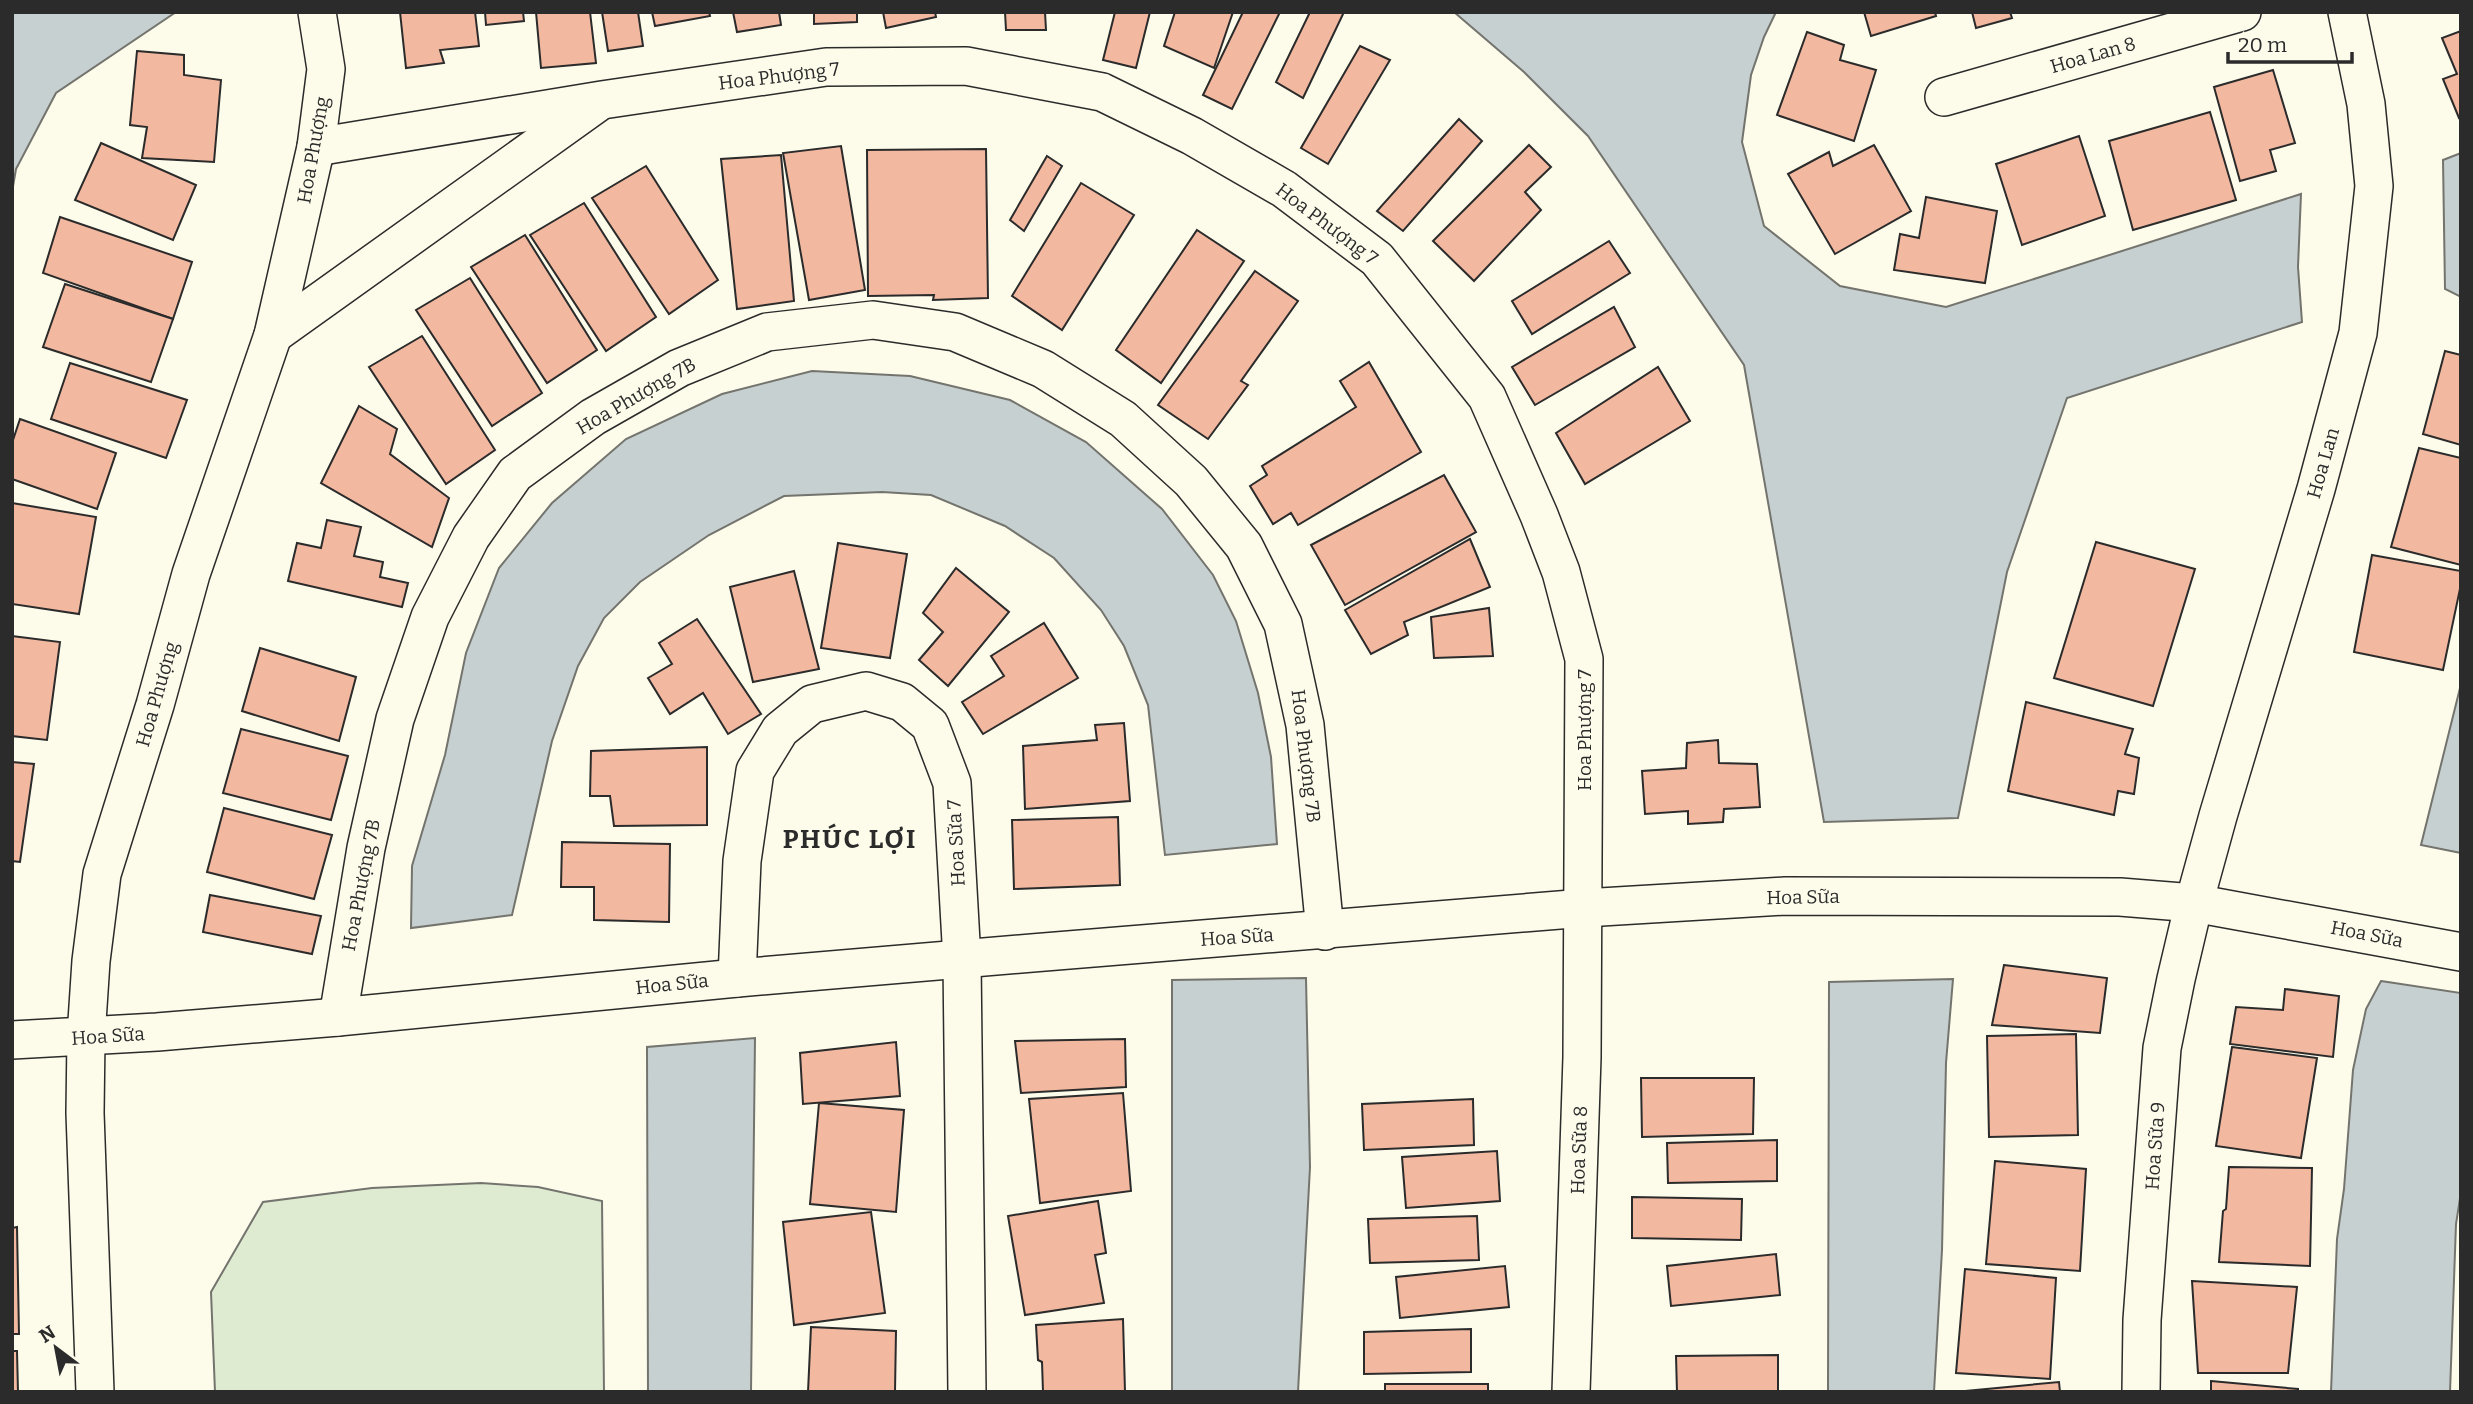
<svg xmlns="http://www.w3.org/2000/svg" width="2473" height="1404" viewBox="0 0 2473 1404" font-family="Bitter,serif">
	<rect width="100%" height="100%" fill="#fdfbea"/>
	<polygon fill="#deebd1" stroke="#74746e" stroke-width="2" points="481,1183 538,1187 602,1201 604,1392 215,1392 211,1292 263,1202 372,1188"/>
	<g fill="#c7d0d0" stroke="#74746e" stroke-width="2">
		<polygon points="12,12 176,12 56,93 16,169 12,192"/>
		<polygon points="1454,12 1776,12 1764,37 1751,75 1742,142 1764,226 1840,286 1946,307 2301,194 2298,267 2302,322 2067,398 2007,572 1958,818 1824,822 1744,365 1588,136 1524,72"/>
		<polygon points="2461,153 2461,297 2445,289 2443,160"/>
		<polygon points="812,371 910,376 1010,400 1086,442 1162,509 1213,575 1236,621 1258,693 1271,757 1277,844 1165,855 1148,705 1124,646 1101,610 1054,558 1005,526 931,495 882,492 784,496 709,535 640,582 604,618 578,666 552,741 512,915 411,928 412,866 445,755 466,653 499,568 552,503 626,439 722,394"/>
		<polygon points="2461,684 2461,853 2421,845"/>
		<polygon points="1306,978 1310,1167 1298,1392 1172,1392 1172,980"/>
		<polygon points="1953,979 1946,1063 1942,1250 1934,1392 1828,1392 1829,982"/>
		<polygon points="2381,981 2461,993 2461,1192 2456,1224 2450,1392 2331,1392 2337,1239 2344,1189 2353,1070 2366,1009"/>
		<polygon points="755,1038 751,1392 648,1392 647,1047"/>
	</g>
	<g fill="#f2b8a0" stroke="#2b2b2b" stroke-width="2">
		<polygon points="400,12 475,12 479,46 440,50 444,63 406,68"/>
		<polygon points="485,12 523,12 524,21 486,25"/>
		<polygon points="536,12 590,12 596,63 541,68"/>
		<polygon points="602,12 638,12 643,46 608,51"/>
		<polygon points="652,12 709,12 710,16 655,26"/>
		<polygon points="733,12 779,12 781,25 737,32"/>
		<polygon points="814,12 857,12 857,22 814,24"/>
		<polygon points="883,12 935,12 936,17 886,28"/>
		<polygon points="1005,12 1045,12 1046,30 1006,30"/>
		<polygon points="1115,12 1150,12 1136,68 1103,60"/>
		<polygon points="1175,12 1233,12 1214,68 1164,46"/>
		<polygon points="1243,12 1280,12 1232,109 1203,95"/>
		<polygon points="1310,12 1344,12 1303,98 1276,82"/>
		<polygon points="1864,12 1935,12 1936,16 1871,36"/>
		<polygon points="1972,12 2010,12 2012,18 1976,28"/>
		<polygon points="2461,31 2461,117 2459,118 2443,79 2457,74 2442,38"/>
		<polygon points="1807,32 1844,45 1840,60 1876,70 1854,141 1777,115"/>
		<polygon points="1360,46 1390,60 1328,164 1301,148"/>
		<polygon points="137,51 184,55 184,75 221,80 214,162 142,158 147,127 130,125"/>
		<polygon points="2273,70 2295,143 2270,150 2276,171 2240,181 2214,87"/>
		<polygon points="2210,112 2236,200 2133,230 2109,141"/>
		<polygon points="1459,119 1482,141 1403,231 1377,211"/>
		<polygon points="2079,136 2105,216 2022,245 1996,164"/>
		<polygon points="101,143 196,185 173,240 75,200"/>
		<polygon points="1529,145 1551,167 1525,192 1541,210 1474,281 1433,241"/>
		<polygon points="1874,145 1911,211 1835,254 1788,174 1829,152 1833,166"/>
		<polygon points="841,146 865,290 809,300 783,153"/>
		<polygon points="986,149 988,298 933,300 934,295 868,296 867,150"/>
		<polygon points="781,155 794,301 737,309 721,159"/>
		<polygon points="1047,156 1062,166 1024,231 1010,220"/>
		<polygon points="646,166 718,280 669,314 592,198"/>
		<polygon points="1081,183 1134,215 1062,330 1012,296"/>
		<polygon points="1926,197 1997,211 1985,283 1894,270 1900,234 1919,238"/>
		<polygon points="584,203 656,317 606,351 530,235"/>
		<polygon points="60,217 192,262 173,319 43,273"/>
		<polygon points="1197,230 1244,261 1161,383 1116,350"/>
		<polygon points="525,235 597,350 547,383 471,267"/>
		<polygon points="1609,241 1630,273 1532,334 1512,301"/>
		<polygon points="1255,271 1298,301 1241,381 1248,385 1208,439 1158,405"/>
		<polygon points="470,278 542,393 492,426 416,310"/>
		<polygon points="65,284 173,319 151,382 43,347"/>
		<polygon points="1614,307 1635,347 1535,405 1512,367"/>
		<polygon points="422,336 495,450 446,484 369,367"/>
		<polygon points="2445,351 2461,355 2461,445 2423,434"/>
		<polygon points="1369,362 1421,452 1298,525 1291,513 1273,524 1250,486 1267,475 1262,466 1356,407 1340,381"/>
		<polygon points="70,363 187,400 166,458 51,419"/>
		<polygon points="1658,367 1690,421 1585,484 1556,433"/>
		<polygon points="359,406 397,429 390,454 449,498 432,547 321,483"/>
		<polygon points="20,419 116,453 97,509 12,479 12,443"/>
		<polygon points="2419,448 2461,458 2461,565 2391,547"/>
		<polygon points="1444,475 1476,532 1345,605 1311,545"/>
		<polygon points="12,503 96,517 79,614 12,604"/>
		<polygon points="327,520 361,527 354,556 383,562 380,577 408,583 402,607 288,581 297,543 321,548"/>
		<polygon points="1470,539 1490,587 1404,622 1408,635 1371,654 1345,610"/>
		<polygon points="2096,542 2195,569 2153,706 2054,678"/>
		<polygon points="838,543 907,554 890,658 821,648"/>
		<polygon points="2372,555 2461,571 2461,584 2443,670 2354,652"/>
		<polygon points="956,568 1009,612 948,686 919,660 943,632 923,613"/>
		<polygon points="794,571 819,669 753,682 730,587"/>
		<polygon points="1489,608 1493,656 1434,658 1431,617"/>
		<polygon points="697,619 761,714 728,734 703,693 670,714 648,678 672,664 659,643"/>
		<polygon points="1044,623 1078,678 983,734 962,702 1004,676 991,656"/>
		<polygon points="12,636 60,642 47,740 12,736"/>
		<polygon points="260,648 356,677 339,741 242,711"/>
		<polygon points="2026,702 2133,729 2125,754 2139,758 2134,794 2118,791 2114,815 2008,791"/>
		<polygon points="1124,723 1130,801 1025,809 1023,746 1097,740 1095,725"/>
		<polygon points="241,729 348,756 331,820 223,793"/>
		<polygon points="1718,740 1719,763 1757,764 1760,807 1724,809 1723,822 1688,824 1688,811 1645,814 1642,771 1686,768 1687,743"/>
		<polygon points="707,747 707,825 614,826 610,796 590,796 591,751"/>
		<polygon points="12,762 34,764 20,862 12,861"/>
		<polygon points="224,808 332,835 314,899 207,872"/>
		<polygon points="1118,817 1120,885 1014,889 1012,820"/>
		<polygon points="562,842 670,844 669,922 594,920 594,887 561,887"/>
		<polygon points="210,895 321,916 312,954 203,932"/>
		<polygon points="2004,965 2107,978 2100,1033 1992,1025"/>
		<polygon points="2285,989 2339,996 2333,1057 2230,1044 2236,1007 2283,1010"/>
		<polygon points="2076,1034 2078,1135 1989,1137 1987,1036"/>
		<polygon points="1125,1039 1126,1087 1021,1093 1015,1041"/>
		<polygon points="896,1042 900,1096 803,1104 800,1053"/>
		<polygon points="2232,1047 2317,1058 2301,1158 2216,1146"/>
		<polygon points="1641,1078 1754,1078 1753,1134 1642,1137"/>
		<polygon points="1123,1093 1131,1191 1040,1203 1029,1099"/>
		<polygon points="1473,1099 1474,1145 1364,1150 1362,1104"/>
		<polygon points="819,1103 904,1110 896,1212 810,1204"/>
		<polygon points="1777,1140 1777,1181 1668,1183 1667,1143"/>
		<polygon points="1497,1151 1500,1201 1406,1208 1402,1157"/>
		<polygon points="1995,1161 2086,1169 2080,1271 1986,1264"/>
		<polygon points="2229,1167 2312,1168 2310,1266 2219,1262 2223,1211 2226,1209"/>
		<polygon points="1632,1197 1742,1199 1741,1240 1632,1238"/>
		<polygon points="1098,1201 1106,1253 1095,1255 1104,1303 1025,1315 1008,1216"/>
		<polygon points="871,1212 885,1313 794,1325 783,1222"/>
		<polygon points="1477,1216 1479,1260 1370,1263 1368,1219"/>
		<polygon points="17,1227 19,1334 12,1334 12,1228"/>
		<polygon points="1776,1254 1780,1295 1671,1306 1667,1266"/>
		<polygon points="1505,1266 1509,1307 1400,1318 1396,1277"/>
		<polygon points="1965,1269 2056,1278 2050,1379 1956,1373"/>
		<polygon points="2192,1281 2297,1287 2288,1373 2198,1373"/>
		<polygon points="1123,1319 1125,1392 1043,1392 1042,1362 1038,1360 1036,1325"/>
		<polygon points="811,1327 896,1331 895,1392 808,1392"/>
		<polygon points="1471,1329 1471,1372 1364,1374 1364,1332"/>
		<polygon points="12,1351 17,1351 18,1392 12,1392"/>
		<polygon points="1778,1355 1778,1392 1677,1392 1676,1356"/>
		<polygon points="2211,1381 2298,1389 2298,1392 2211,1392"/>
		<polygon points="2059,1382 2060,1392 1966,1392 1966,1391"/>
		<rect x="1385" y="1384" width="103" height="8"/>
	</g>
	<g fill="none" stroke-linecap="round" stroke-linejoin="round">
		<g stroke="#2b2b2b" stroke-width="40">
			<g id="minor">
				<polyline points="1944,97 2242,12"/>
				<polyline points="316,147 602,100 826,67 966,66 1102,92 1192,136 1284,189 1377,259 1487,397 1539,515 1561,572 1584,659 1582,1057 1571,1392"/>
				<polyline points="273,335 596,104"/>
				<polyline points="737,978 742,861 755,771 780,730 812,704 866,691 902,702 930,725 952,783 962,960 967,1392"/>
				<polyline points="338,1017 366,848 395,719 430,617 471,537 515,474 593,417 679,368 767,332 873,320 955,332 1043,369 1123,419 1191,481 1244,546 1283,624 1305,725 1325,931"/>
				<polyline points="12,1040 157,1032 338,1017 737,978 1032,953 1584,908 1785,896 2120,897 2194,903 2461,952"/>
				<polyline points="95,1392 85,1113 86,1037 91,961 102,874 155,705 191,574 273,335 316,147 326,69 317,12"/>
				<polyline points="2141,1392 2142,1320 2162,1048 2176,979 2194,903 2218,816 2316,489 2358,333 2374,186 2366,104 2347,12"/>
			</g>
		</g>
		<use href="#minor" stroke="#fdfbea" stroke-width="37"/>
	</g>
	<g text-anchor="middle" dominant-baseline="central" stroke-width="5" stroke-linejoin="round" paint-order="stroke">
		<g font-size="19" fill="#2b2b2b" stroke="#fdfbea">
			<text transform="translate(2093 55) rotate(-16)">Hoa Lan 8</text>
			<text transform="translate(779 76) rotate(-7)">Hoa Phượng 7</text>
			<text transform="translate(313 150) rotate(-80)">Hoa Phượng</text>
			<text transform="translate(1327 224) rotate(37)">Hoa Phượng 7</text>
			<text transform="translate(636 396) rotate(-30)">Hoa Phượng 7B</text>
			<text transform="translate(2323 463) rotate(-74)">Hoa Lan</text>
			<text transform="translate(157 694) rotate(-74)">Hoa Phượng</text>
			<text transform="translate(1584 730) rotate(-90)">Hoa Phượng 7</text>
			<text transform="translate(1306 756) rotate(83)">Hoa Phượng 7B</text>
			<text transform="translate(956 843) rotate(-93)">Hoa Sữa 7</text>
			<text transform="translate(361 885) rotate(-79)">Hoa Phượng 7B</text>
			<text transform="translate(1803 897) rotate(-1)">Hoa Sữa</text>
			<text transform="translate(2367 934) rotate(11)">Hoa Sữa</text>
			<text transform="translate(1237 937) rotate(-4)">Hoa Sữa</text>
			<text transform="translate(672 984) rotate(-6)">Hoa Sữa</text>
			<text transform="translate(108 1036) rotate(-4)">Hoa Sữa</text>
			<text transform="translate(2155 1146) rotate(-86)">Hoa Sữa 9</text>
			<text transform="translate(1579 1150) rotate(-88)">Hoa Sữa 8</text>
		</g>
		<g font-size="26" font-weight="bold" letter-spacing="2" fill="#2b2b2b" stroke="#fdfbea">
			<text x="850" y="839">PHÚC LỢI</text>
		</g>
	</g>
	<rect width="2473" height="1404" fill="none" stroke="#2b2b2b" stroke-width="28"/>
	<g transform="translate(56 1348) rotate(328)" stroke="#fdfbea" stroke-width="5" paint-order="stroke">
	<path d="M0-5L12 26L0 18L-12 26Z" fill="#2b2b2b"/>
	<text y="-10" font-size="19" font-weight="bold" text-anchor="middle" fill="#2b2b2b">N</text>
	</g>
	<path d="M2228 52v10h124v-10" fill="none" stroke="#2b2b2b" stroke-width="3.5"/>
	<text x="2238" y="52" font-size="21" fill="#2b2b2b" stroke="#fdfbea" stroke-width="5" paint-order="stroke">20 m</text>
</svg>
